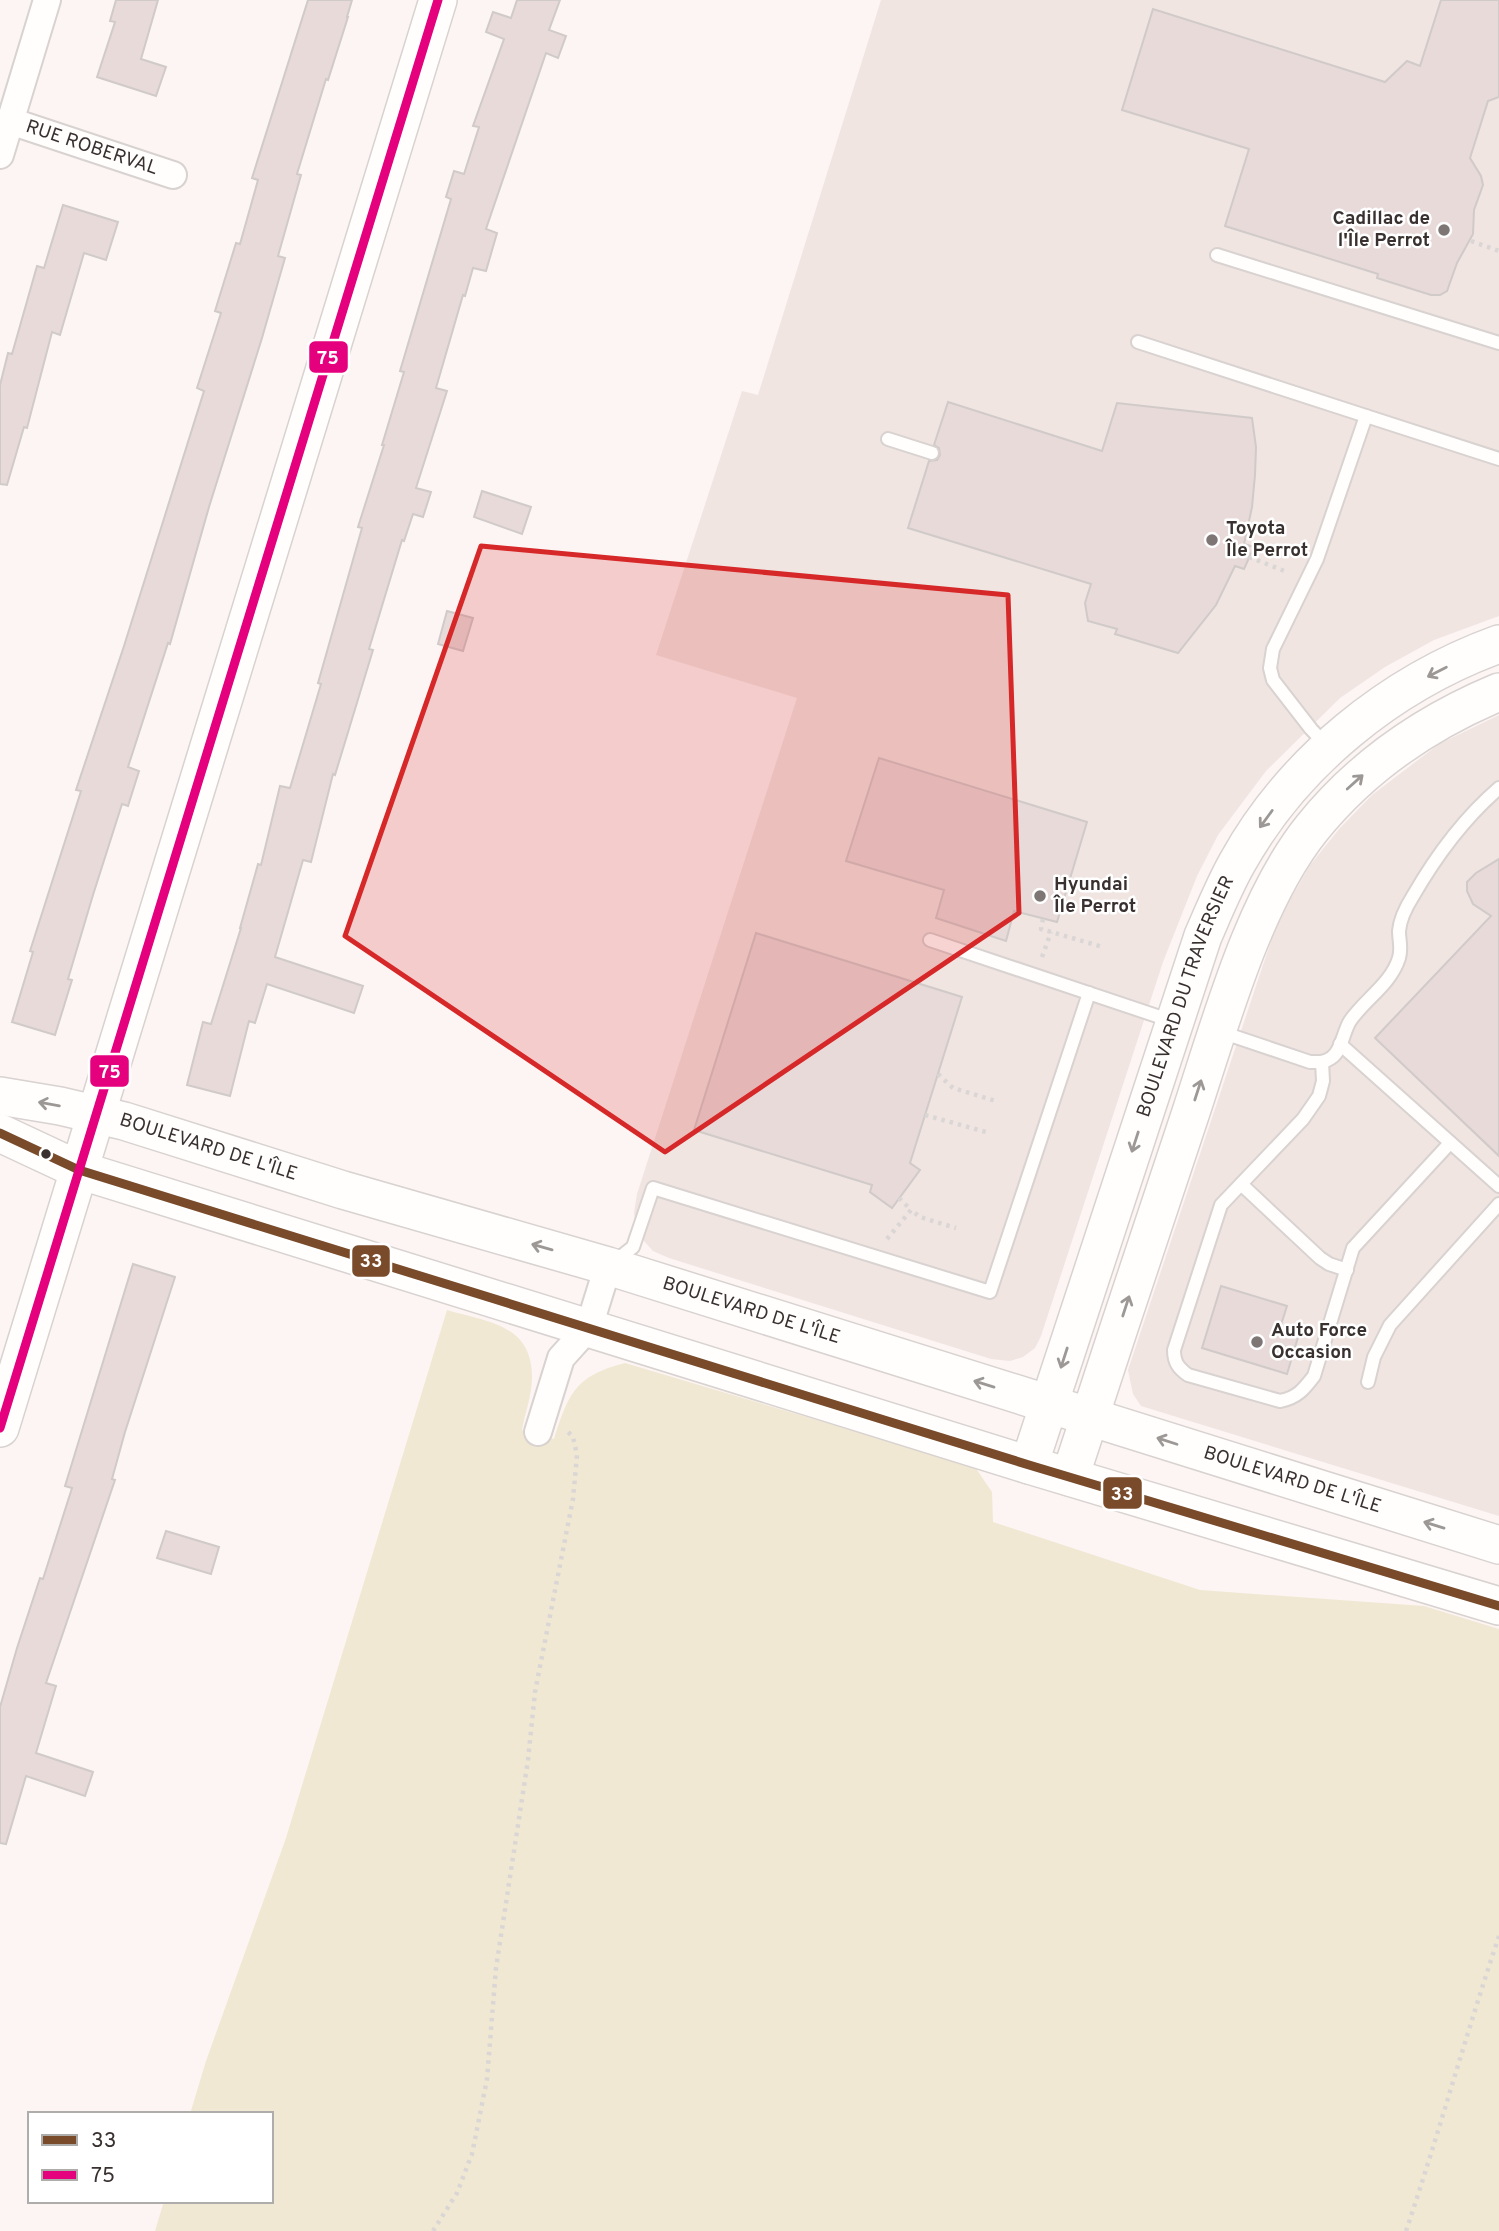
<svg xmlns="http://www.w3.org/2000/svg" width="1499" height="2231" viewBox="0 0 1499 2231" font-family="Overpass,sans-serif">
	<rect width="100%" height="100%" fill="#fcf5f4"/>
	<g fill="#f0e5e1">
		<polygon points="881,0 1499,0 1499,616 1434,640 1385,667 1340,698 1266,771 1218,835 1197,876 1163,962 1041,1336 1035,1348 1023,1357 1010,1361 991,1359 669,1258 653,1251 643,1240 636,1228 634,1213 637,1194 797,698 656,655 742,391 758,395"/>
		<polygon points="1499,715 1499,1516 1141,1406 1133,1394 1128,1370 1275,929 1290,900 1310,865 1340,828 1372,795 1439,744"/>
	</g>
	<path fill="#f0e8d2" d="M447 1310C487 1322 532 1324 532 1377 532 1395 525 1413 522 1430L554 1439C569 1393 575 1376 625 1363L975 1467 992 1492 993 1522 1200 1590 1424 1606 1499 1629V2231H155L164 2201H271V2114H190L206 2061 286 1838Z"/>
	<g fill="#e8dad9" stroke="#d0cac9" stroke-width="2">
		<polygon points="116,0 158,0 141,59 166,67 156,96 97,77 115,22 110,21"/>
		<polygon points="308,0 352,0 347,17 348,17 328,80 326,79 297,174 301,175 278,256 285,258 262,338 209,507 170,644 168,643 128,767 139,771 128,806 122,804 93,895 68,979 72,980 55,1035 12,1022 33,952 30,951 81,791 76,790 124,646 204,391 197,388 221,313 215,311 236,243 240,244 258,180 252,178"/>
		<polygon points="517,0 560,0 549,30 566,36 558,58 546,53 486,229 497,233 486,271 473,268 465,296 463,295 436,388 447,391 416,488 431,492 423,517 413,514 404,541 402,540 369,649 373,650 335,775 333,774 311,862 303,860 275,957 363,986 354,1013 267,984 255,1023 249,1021 230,1096 187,1085 203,1022 211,1024 241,928 240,928 258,864 261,865 280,786 290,788 321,684 318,683 362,528 358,527 384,445 382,445 404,372 400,371 451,199 446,197 454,171 464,174 479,127 473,126 504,39 486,32 493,12 511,18"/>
		<polygon points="1441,0 1499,0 1499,97 1488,101 1470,158 1481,176 1483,185 1474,210 1473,234 1457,263 1447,291 1440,295 1431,295 1377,278 1378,274 1225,226 1249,149 1122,110 1153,9 1385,82 1407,61 1420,66"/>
		<polygon points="63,205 118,222 106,260 84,253 60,335 52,332 27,428 24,427 7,485 0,484 0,385 8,353 12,354 37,266 44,268"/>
		<polygon points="948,402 1102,451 1117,403 1252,418 1256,447 1255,475 1252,507 1244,544 1254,547 1244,569 1235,566 1216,605 1178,653 1115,634 1117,629 1088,621 1085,603 1091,584 908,528 929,461 937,460 940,455 939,448 934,445"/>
		<polygon points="482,491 531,507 522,534 474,517"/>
		<polygon points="447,611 473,618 463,651 438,644"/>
		<polygon points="879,758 1087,822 1057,922 1014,911 1006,941 936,918 944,890 846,861"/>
		<polygon points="1499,859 1499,1156 1375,1038 1491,916 1473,904 1467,891 1467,882 1476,873"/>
		<polygon points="756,933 962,997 910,1163 920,1170 892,1208 870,1192 872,1185 694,1130"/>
		<polygon points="133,1264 175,1277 125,1432 112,1479 115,1480 46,1683 56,1686 36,1753 93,1772 85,1796 26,1776 6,1844 0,1843 0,1707 17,1648 40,1578 43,1579 72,1488 65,1486"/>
		<polygon points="1221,1286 1287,1306 1280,1328 1299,1334 1287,1374 1202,1348"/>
		<polygon points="166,1531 219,1547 211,1574 157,1558"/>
	</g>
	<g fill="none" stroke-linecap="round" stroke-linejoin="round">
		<g stroke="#d8d2d0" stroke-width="16">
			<g id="lane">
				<polyline points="1217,255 1499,343"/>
				<polyline points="1138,342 1366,416"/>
				<polyline points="888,439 932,453"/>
				<polyline points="1326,745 1311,729 1273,680 1270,668 1273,649 1317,559 1366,416 1499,459"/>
				<polyline points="930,940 1172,1021"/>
				<path d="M1221 1032 1310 1062C1318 1062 1324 1063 1331 1058 1342 1051 1343 1032 1350 1021 1365 999 1391 984 1399 958 1402 948 1399 941 1399 931 1400 919 1406 907 1413 896 1436 856 1463 819 1499 788"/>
				<polyline points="1340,1044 1499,1186"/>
				<path d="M1322 1062 1323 1081 1319 1096 1303 1119 1221 1205 1174 1350C1174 1362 1178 1368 1188 1375L1280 1401C1297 1398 1304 1389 1314 1376L1353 1248 1450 1143"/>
				<polyline points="1241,1184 1320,1258 1329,1264 1347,1270"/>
				<polyline points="613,1263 633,1247 653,1188 990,1292 1089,993"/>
				<polyline points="1368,1382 1374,1357 1390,1325 1499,1204"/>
			</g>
		</g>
		<g stroke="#d8d2d0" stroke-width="30">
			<g id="street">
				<path id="s1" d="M10 121 173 175"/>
				<polyline points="0,155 47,0"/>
				<polyline points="538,1432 561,1358 589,1327 608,1266"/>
			</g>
		</g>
		<g stroke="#d8d2d0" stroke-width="40">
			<g id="secondary">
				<path id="s2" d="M0 1096 60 1106 124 1121 343 1190 608 1266 1499 1545"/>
				<polyline points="0,1133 79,1170 1029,1465 1499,1606"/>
				<polyline points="0,1428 438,0"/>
				<path id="s3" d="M1029 1465 1203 936C1214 911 1224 886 1237 863 1293 762 1391 683 1499 644"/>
				<path d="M1070 1477C1110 1354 1151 1232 1192 1109 1221 1021 1254 900 1312 828 1362 766 1427 722 1499 692"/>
			</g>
		</g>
		<g stroke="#dad6d5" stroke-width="4.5" stroke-dasharray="3.5 5" stroke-linecap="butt">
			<polyline points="1471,241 1499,251"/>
			<polyline points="1249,557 1287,572"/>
			<polyline points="1043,919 1041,929 1103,947"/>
			<polyline points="1042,957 1051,932"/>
			<polyline points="938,1074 953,1088 996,1101"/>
			<polyline points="925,1115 986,1132"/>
			<polyline points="899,1198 911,1210"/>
			<polyline points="887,1239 911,1210 920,1217 956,1228"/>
			<polyline points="433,2231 457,2193 472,2154 487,2079 496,1968 528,1760 535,1692 573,1499 577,1455 573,1437 566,1430"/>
			<path d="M1406 2231C1439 2133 1466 2034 1499 1936"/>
		</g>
		<use href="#lane" stroke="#fffefd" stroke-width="12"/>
		<use href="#street" stroke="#fffefd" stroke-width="26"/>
		<use href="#secondary" stroke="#fffefd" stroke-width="37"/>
		<g stroke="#fff" stroke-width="14">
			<polyline id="bus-1" points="0,1133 79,1170 1029,1465 1499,1606"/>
		</g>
		<g stroke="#fff" stroke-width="14">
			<polyline id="bus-2" points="0,1428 438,0"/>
		</g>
		<use href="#bus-1" stroke="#7a4b2a" stroke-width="9"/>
		<use href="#bus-2" stroke="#e5007d" stroke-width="9"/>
	</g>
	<defs><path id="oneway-shaft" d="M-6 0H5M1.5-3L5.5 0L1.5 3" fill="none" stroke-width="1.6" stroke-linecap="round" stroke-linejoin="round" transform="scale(1.75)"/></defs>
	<g stroke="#9c9896">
		<use href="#oneway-shaft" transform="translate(1437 672) rotate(153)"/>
		<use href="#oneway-shaft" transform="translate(1355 782) rotate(-42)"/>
		<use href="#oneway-shaft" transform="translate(1266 819) rotate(126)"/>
		<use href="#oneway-shaft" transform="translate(1198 1090) rotate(-72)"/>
		<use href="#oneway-shaft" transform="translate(49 1104) rotate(-170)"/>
		<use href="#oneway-shaft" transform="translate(1135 1142) rotate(108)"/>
		<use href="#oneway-shaft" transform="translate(542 1247) rotate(-164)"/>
		<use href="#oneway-shaft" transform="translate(1126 1306) rotate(-72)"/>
		<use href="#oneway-shaft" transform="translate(1064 1358) rotate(108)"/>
		<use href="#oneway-shaft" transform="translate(984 1384) rotate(-163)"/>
		<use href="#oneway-shaft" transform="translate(1167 1441) rotate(-162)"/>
		<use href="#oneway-shaft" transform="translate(1434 1525) rotate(-163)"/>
	</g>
	<path fill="#d62828" fill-opacity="0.2" stroke="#d62828" stroke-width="5" stroke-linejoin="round" d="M481 546 1008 595 1019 913 665 1152 345 936Z"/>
	<g fill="#7d7674" stroke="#fff" stroke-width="2.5">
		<circle cx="1444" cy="230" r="7"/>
		<circle cx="1212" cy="540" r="7"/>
		<circle cx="1040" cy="896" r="7"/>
		<circle cx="1257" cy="1342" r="7"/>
	</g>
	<circle fill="#38312f" stroke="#fff" stroke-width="2.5" cx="46" cy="1154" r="6"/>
	<g text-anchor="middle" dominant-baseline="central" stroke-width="5" stroke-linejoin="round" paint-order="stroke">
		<g font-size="19" fill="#38312f" stroke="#fff">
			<text stroke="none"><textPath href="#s1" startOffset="86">RUE ROBERVAL</textPath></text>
			<text stroke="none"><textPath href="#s3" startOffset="494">BOULEVARD DU TRAVERSIER</textPath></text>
			<text stroke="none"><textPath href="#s2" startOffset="215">BOULEVARD DE L'ÎLE</textPath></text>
			<text stroke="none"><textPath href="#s2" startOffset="782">BOULEVARD DE L'ÎLE</textPath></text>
			<text stroke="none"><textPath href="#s2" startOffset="1349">BOULEVARD DE L'ÎLE</textPath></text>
		</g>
		<g font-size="19" font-weight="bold" fill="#38312f" stroke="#fff" text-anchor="start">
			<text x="1430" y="219" text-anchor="end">Cadillac de<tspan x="1430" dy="22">l'Île Perrot</tspan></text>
			<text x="1226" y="529">Toyota<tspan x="1226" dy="22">Île Perrot</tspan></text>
			<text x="1054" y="885">Hyundai<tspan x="1054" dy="22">Île Perrot</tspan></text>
			<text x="1271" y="1331">Auto Force<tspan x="1271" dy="22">Occasion</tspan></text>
		</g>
	</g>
	<g stroke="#fff" stroke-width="2.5">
		<rect x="308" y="340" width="41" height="34" rx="7" fill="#e5007d"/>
		<rect x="89" y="1054" width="41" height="34" rx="7" fill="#e5007d"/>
		<rect x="351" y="1244" width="40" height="34" rx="7" fill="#7a4b2a"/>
		<rect x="1102" y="1476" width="41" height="34" rx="7" fill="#7a4b2a"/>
	</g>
	<g font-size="19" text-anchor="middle" font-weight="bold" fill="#fff">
		<text x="328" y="364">75</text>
		<text x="110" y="1078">75</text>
		<text x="371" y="1267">33</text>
		<text x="1122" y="1500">33</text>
	</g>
	<rect x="28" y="2112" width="245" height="91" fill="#ffffff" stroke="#afadac" stroke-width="2"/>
	<rect x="42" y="2135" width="35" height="10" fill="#7a4b2a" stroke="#afadac" stroke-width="2"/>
	<text x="91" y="2147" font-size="21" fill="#38312f">33</text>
	<rect x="42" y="2170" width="35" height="10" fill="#e5007d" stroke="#afadac" stroke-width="2"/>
	<text x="91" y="2182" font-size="21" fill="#38312f">75</text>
</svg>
